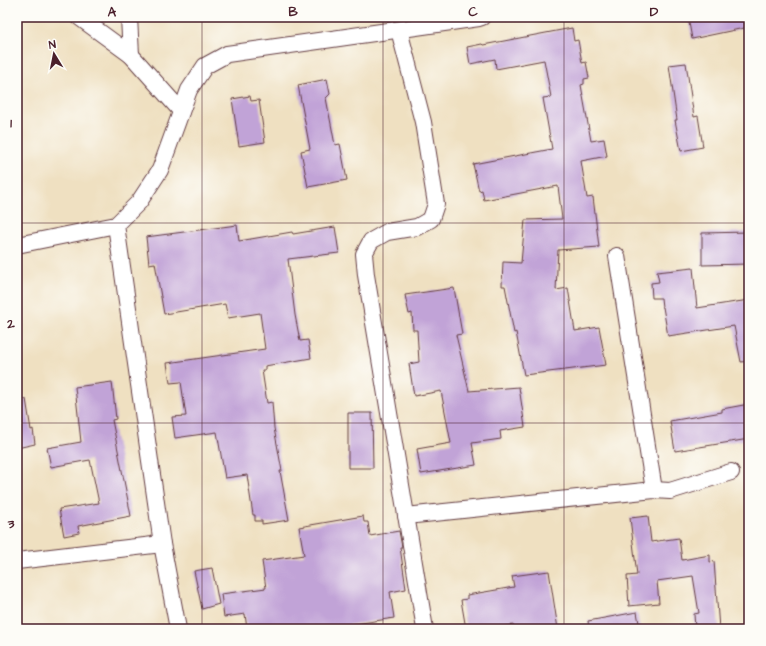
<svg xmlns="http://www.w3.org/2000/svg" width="766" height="646" viewBox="0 0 766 646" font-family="'Architects Daughter',sans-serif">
	<rect width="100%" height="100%" fill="#fdfcf7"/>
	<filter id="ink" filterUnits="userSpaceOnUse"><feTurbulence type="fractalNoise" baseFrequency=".025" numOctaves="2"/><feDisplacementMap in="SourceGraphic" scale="8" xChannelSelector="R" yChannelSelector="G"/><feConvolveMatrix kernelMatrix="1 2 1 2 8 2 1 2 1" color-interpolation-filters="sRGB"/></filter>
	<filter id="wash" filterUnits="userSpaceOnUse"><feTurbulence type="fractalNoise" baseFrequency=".012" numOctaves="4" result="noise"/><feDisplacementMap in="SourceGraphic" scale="16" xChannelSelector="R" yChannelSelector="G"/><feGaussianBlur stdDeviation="0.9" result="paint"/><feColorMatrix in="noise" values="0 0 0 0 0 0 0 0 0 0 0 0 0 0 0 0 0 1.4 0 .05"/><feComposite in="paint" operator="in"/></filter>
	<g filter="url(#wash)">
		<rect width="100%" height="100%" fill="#efe0c1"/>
		<g id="blocks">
			<g fill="#c1a3d7">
				<polygon points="688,17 749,17 749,27 692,39"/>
				<polygon points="572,28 574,41 578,40 582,63 586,62 589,78 584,79 584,84 581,85 591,141 604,139 607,156 581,161 587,198 593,197 599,247 558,250 556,290 568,288 575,331 599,327 606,365 524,375 516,332 514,333 505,286 502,286 503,262 521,263 525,220 562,219 558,186 484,200 482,190 479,191 473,164 552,149 543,98 551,97 544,60 496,69 495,59 470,64 467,47 482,44 483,45"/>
				<polygon points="686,63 694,117 698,116 703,147 681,151 675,120 677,120 669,65"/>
				<polygon points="327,79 330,94 326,98 335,145 340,144 347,180 308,187 301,151 310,149 298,85"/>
				<polygon points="250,96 251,101 259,100 265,142 239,146 232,99"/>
				<polygon points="237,225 239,241 292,232 293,234 335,227 339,253 288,259 295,315 300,341 308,340 311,358 265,366 265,370 262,370 267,403 272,402 274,428 282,471 280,471 289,520 262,524 262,521 255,521 255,515 253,515 247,475 225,478 217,432 175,438 172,417 186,416 181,382 170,383 167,363 265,349 260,313 228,318 225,304 164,314 155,263 149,264 146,237"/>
				<polygon points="749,232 749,264 702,265 702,233"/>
				<polygon points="693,268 697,308 749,300 749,361 741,362 734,326 668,336 663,307 662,307 661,298 652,298 651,283 659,282 657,272"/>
				<polygon points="454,288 462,334 456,335 469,391 519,387 525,427 500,431 501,439 472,443 476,465 421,474 417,449 451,443 441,391 414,396 409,364 419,362 417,330 413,330 412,313 409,314 405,295"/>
				<polygon points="112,382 116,419 112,420 131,516 78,526 79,533 64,536 59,509 99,503 90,460 51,467 47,448 81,442 75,387"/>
				<polygon points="26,399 31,430 33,429 35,444 17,448 17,400"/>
				<polygon points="749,404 749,439 675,451 670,421 722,412 722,409"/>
				<polygon points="348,413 372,413 373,468 348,468"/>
				<polygon points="363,516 364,522 368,522 370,536 399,531 402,547 400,547 406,589 390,592 394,618 323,629 247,629 245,614 224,617 221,594 266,588 262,561 304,555 299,527"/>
				<polygon points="648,516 651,542 679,538 682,560 710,555 710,562 714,561 719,629 695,629 694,614 699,613 693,576 657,581 659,603 629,606 627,576 637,575 630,518"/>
				<polygon points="212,568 219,604 202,609 194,571"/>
				<polygon points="549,571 558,629 514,629 513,625 490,629 466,629 461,600 467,599 467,595 514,587 512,576"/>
				<polygon points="637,612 640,629 589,629 588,621"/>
			</g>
		</g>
	</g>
	<g filter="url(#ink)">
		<use href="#blocks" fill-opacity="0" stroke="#633c42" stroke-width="1"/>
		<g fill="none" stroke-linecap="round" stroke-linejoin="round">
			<g stroke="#633c42" stroke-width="18">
				<g id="minor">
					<polyline points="79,17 131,55 181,111"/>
					<polyline points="129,17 131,55"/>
					<polyline points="399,30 423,122 436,204 431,219 417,227 387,232 371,241 364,254 366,275 425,629"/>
					<polyline points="116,225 162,544 178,629"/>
					<polyline points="17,245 116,225 139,202 160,170 189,90 205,66 227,54 479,18 482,17"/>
					<polyline points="617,256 654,490"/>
					<polyline points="406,516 654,490 670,491 731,472"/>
					<polyline points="17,561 162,544"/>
				</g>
			</g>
			<use href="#minor" stroke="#fff" stroke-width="16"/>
		</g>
	</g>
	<path fill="none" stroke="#4a1f2b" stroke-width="1" stroke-opacity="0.55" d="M202 17V629M383 17V629M564 17V629M17 223H749M17 423H749"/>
	<rect width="766" height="646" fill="none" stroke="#fdfcf7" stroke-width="44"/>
	<g transform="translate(54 54) rotate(350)" stroke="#fdfcf7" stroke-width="3" paint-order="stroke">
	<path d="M0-3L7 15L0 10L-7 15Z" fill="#4a1f2b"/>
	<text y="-6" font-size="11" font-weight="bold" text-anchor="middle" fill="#4a1f2b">N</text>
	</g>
	<rect x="22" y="22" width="722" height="602" fill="none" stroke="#4a1f2b" stroke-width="1.5"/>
	<g font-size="13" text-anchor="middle" font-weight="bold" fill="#4a1f2b">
		<text x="112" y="16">A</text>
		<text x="293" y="16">B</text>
		<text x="473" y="16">C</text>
		<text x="654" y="16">D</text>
		<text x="11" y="127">1</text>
		<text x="11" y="328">2</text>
		<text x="11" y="528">3</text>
	</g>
</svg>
